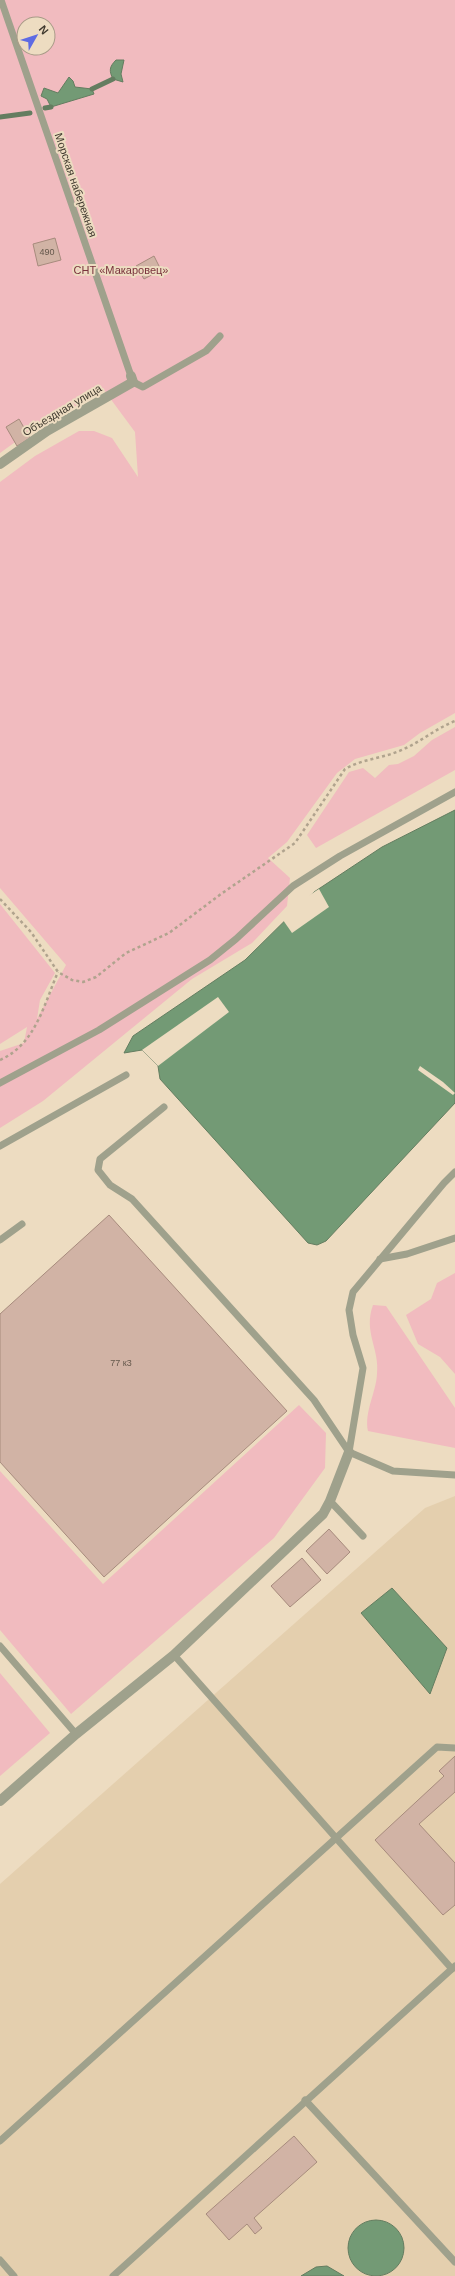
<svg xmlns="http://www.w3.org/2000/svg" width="455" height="2276" viewBox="0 0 455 2276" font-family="Arial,sans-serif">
	<rect width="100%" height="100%" fill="#eddcc1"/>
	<polygon fill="#e4cfae" points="455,1496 455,2276 0,2276 0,1884 425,1508"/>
	<g fill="#f1bbbf" fill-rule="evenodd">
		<path d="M0 0H455V713L420 733 404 745 355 759 337 773 287 842 268 858 290 878 287 906 252 943 192 979 43 1101 0 1128V1051L24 1043 27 1027 0 1044V904L55 973 40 1000 37 1019 66 965 0 888V482L35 456 79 431H94L112 438 138 477 135 432 104 390 25 435 0 453ZM24 24H48V48H24Z"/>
		<polygon points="455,727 455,770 316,848 307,835 349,772 363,768 375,778 389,765 398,764 414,756 432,740"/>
		<polygon points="455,1273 455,1374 440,1357 418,1344 406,1315 431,1299 437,1283"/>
		<path d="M373 1305 386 1306 455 1408V1448L368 1431C364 1412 376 1393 377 1374 380 1349 363 1332 373 1305Z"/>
		<polygon points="299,1405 326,1433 325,1468 274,1538 71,1714 0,1630 0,1471 103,1584"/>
		<polygon points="0,1673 50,1733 0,1776"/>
	</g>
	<g fill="#739a75" stroke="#647d60">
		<path d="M116 60H124L121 74 123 82 113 79C109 71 109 67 116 60Z"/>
		<polygon points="69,77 73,81 75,87 92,89 94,94 51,107 47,99 41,96 44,88 58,93"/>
		<polygon points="455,810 455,1103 326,1241 317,1245 308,1243 160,1079 158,1066 142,1050 124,1053 133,1036 245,960 314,892 382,847"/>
		<polygon points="392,1588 447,1648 430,1694 361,1613"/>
		<circle cx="376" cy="2248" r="28"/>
		<polygon points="327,2266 344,2276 301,2276 316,2267"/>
	</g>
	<g fill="#eddcc1">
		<polygon points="319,889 329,907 292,933 283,920 305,898"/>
		<polygon points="218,997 229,1012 158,1066 142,1050"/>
		<polygon points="420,1066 443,1082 455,1093 453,1095 418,1070"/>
	</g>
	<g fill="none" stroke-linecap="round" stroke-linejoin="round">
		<g stroke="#647d60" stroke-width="5">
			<polyline points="92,89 113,79"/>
			<polyline points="45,108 51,107"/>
			<polyline points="0,117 30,113"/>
		</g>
	</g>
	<g fill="#d1b3a5" stroke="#a78b7d">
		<polygon points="55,238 61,260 38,266 33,244"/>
		<polygon points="154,256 161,270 144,279 136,266"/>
		<polygon points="19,419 30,438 17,446 6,427"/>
		<polygon points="109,1215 287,1411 104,1577 0,1462 0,1314"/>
		<polygon points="329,1529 350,1552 327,1574 306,1551"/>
		<polygon points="302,1558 321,1580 290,1607 271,1586"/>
		<polygon points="455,1756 455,1792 419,1824 455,1863 455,1905 443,1915 375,1840 444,1776 439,1771"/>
		<polygon points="294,2136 317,2162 254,2218 262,2228 255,2234 247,2224 229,2240 206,2214"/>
	</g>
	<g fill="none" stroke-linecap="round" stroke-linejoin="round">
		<g stroke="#b0a38e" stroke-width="2.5" stroke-dasharray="3 3" stroke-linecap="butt">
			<path d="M0 899 31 932 58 972 72 980 83 982 96 977 126 953 169 933 221 894 295 843 345 769C364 758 387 758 406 748 423 740 437 728 455 721"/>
			<path d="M0 1060C36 1044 44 1004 58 972"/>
		</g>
		<g stroke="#9fa18c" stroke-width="7">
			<polyline points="1,0 131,376"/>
			<polyline points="133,382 143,387 206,351 220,336"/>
			<polyline points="0,1083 99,1030 210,960 236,939 293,886 340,856 455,792"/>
			<polyline points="164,1107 100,1159 98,1170 110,1185 132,1199 314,1400 349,1452 393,1471 455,1475"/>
			<polyline points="0,1146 126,1075"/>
			<polyline points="0,1240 22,1224"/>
			<polyline points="380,1259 407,1254 455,1238"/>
			<polyline points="349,1452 363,1368 353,1335 349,1310 353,1292 444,1183 455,1172"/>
			<polyline points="330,1501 363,1536"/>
			<polyline points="0,1646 76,1734"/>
			<polyline points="174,1655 452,1969"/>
			<polyline points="305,2100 455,2262"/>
			<polyline points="0,2141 437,1747 455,1748"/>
			<polyline points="0,2260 14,2276"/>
			<polyline points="113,2276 455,1966"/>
		</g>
		<g stroke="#9fa18c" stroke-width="10">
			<polyline points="0,464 47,431 133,382 131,376"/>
			<polyline points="0,1801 76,1734 174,1655 323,1514 330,1501 349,1452"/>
		</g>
	</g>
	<g text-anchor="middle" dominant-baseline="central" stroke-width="4" stroke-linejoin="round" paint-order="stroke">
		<g font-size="9" fill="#64584c">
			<text x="47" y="252">490</text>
			<text x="121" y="1363">77 к3</text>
		</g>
		<g font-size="11" fill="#403a2f" stroke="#eddcc1">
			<text transform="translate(76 185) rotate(71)">Морская набережная</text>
			<text transform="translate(62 410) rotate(-31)">Объездная улица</text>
		</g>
		<g font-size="11" fill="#79323c" stroke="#eddcc1">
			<text x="121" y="270">СНТ «Макаровец»</text>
		</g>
	</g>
	<g transform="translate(36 36) rotate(51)"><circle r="19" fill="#eddcc1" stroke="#a89b87"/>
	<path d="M0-3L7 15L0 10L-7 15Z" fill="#5e6be3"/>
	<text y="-6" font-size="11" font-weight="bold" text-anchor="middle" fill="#403a2f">N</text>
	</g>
</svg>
